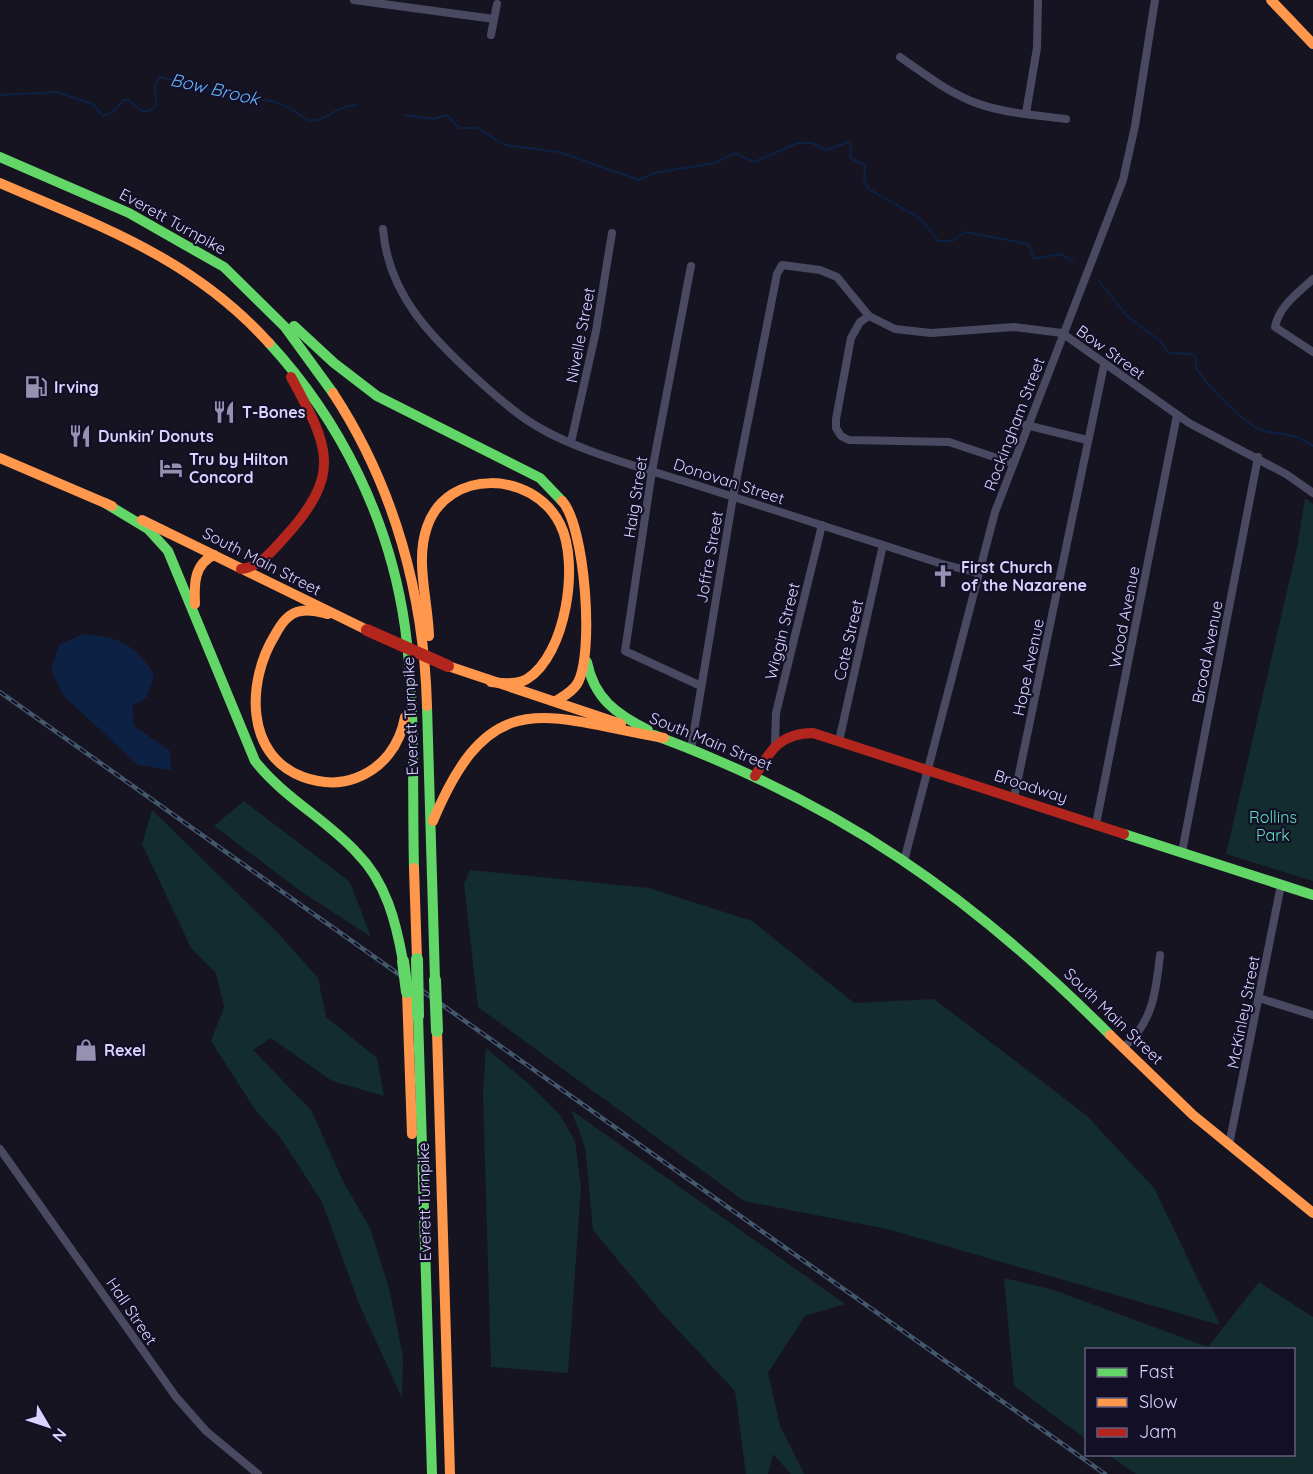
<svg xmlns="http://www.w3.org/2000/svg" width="1313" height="1474" viewBox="0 0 1313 1474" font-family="Quicksand,sans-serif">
	<rect width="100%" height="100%" fill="#161421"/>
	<g fill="#132c2d">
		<polygon points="1305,498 1313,504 1313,881 1226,854 1297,548"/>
		<polygon points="244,801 350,882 371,937 299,890 214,826"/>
		<polygon points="152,810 279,934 318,978 326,1017 377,1058 384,1096 332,1081 271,1038 253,1050 311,1110 344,1183 370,1228 389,1288 403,1357 402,1398 360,1306 322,1202 280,1137 256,1111 211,1041 224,1007 216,973 191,948 142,844"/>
		<polygon points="470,870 649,888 752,921 854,1003 934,999 1086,1115 1154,1188 1220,1325 887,1229 744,1201 478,1007 464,884"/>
		<polygon points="486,1048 530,1085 560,1115 575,1141 581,1187 568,1373 491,1367 483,1093"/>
		<polygon points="571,1110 845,1304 805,1316 768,1373 780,1426 804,1474 791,1474 773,1454 768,1474 746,1474 735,1391 662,1313 593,1230 585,1147"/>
		<polygon points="1004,1278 1054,1290 1208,1347 1259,1282 1313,1317 1313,1474 1136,1474 1108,1455 1294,1454 1294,1350 1086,1350 1086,1439 1014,1386"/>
	</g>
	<path fill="#0d2144" d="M83 634C121 638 132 642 154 674L147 697 132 706 134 726 170 751 171 770 138 765 63 695 51 670 59 645Z"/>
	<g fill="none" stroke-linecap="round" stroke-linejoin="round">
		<g stroke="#0d2144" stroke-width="2">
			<path d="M0 95 57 92 93 104 103 116 113 112 124 100H129L143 112 153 109 156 105 155 85 160 77 248 100C264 97 279 102 293 110 299 113 303 119 309 120 325 124 334 105 357 105"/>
			<polyline points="405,115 434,119 447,115 459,128 477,128 505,145 559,152 639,180 654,173 715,163 735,153 754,162 798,143 812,143 826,150 848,142 851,146 850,158 865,165 864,180 869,189 921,219 938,241 952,241 965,232 1028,244 1034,259 1060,254 1073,261"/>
			<path d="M1099 281 1127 316 1160 341 1169 353 1192 354 1196 358C1196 362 1195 367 1198 371 1209 387 1246 426 1264 431 1285 436 1293 432 1313 446"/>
		</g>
		<g stroke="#4a4962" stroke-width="8">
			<polyline points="354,0 494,19"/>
			<polyline points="491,35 497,4"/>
			<path d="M900 57C923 73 945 90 971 101 1000 113 1035 115 1066 119"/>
			<polyline points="1026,113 1037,48 1038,0"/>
			<path d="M383 229C388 294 431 337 477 379 494 394 511 410 530 422 571 449 639 467 687 482 771 509 855 536 939 563L978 573"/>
			<polyline points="691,266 652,471 625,651 701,686"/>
			<path d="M1313 279C1298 293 1279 306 1275 327L1313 352"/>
			<polyline points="869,316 860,322 851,338 836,419 836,428 841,436 849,440 949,442 1012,463"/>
			<polyline points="1026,425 1087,440"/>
			<polyline points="571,442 596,331 612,233"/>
			<polyline points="839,741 883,545"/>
			<polyline points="775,744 776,713 822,525"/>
			<polyline points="691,749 733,497 777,274 782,265 820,270 837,277 869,316 895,329 931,333 1014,327 1062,333 1189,423 1286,474 1313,493"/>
			<polyline points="1014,798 1104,365"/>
			<polyline points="1096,824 1177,415"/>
			<polyline points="1182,852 1258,457"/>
			<polyline points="904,861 995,512 1123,180 1135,126 1155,0"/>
			<polyline points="1259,998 1313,1015"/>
			<path d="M1123 1048C1153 1023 1156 991 1160 955"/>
			<polyline points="1229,1145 1281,885"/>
			<polyline points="0,1149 176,1397 206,1431 258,1474"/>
		</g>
		<g stroke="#63d668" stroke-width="10">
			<polyline points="0,157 129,213 224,267 285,327 333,393"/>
			<polyline points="294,326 334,363 377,396 540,478 562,501"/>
			<path d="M269 343C341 421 390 521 405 627 416 706 412 788 414 868"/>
			<path d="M105 503 148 529 168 551 255 761C284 798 326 819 357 853 386 882 396 922 403 961"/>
			<path d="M587 662C594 698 616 714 648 730"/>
			<polyline points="427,706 435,980"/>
			<path d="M654 735C840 804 971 895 1110 1035"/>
			<polyline points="1124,834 1313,895"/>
			<polyline points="418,1016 432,1474"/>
		</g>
		<g stroke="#ff974d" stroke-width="10">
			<polyline points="1271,0 1313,44"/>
			<path d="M0 183C102 227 192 258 269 343"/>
			<path d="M333 393C394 486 424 595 427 706"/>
			<polyline points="0,458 112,506"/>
			<polyline points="142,520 367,630"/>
			<path d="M195 604C194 584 194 564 214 555"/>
			<path d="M328 614C319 612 310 609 301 611 288 613 281 624 275 635 247 680 244 755 303 777 320 783 338 785 356 778 383 768 400 745 405 717"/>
			<path d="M429 636C428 601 415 561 427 527 447 468 533 470 560 524 580 563 566 655 527 679 517 685 502 683 491 682"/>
			<polyline points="448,666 621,724"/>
			<path d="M556 701C564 696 572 692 577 684 595 656 585 525 562 501"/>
			<path d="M433 821C491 682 544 717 664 738"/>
			<polyline points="414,868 417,959"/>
			<polyline points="407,992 412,1134"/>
			<polyline points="437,1031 450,1474"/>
			<polyline points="1110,1035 1193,1115 1313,1213"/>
		</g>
		<g stroke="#b3261e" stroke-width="10">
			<path d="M241 569C260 567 272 551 285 537 343 473 329 447 291 377"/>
			<path d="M755 776C770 750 781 733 813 733L1124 834"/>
		</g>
		<g stroke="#43596b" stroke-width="4.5">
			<polyline id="rail" points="0,692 1105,1474"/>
		</g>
		<use href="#rail" stroke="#130f26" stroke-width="2" stroke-dasharray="7" stroke-linecap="butt"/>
		<g stroke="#63d668" stroke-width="12">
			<polyline points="417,959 418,1016"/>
			<polyline points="403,961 407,992"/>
			<polyline points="435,980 437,1031"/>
		</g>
		<polyline stroke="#b3261e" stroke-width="12" points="367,630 448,666"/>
	</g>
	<defs>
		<g id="fuel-bare" transform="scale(1.8)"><path d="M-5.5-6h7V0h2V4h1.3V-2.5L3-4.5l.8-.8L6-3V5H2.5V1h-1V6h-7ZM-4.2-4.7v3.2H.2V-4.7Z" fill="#9591b1" stroke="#130f26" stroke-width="2.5" paint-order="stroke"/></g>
		<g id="restaurant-bare" transform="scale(1.8)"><path d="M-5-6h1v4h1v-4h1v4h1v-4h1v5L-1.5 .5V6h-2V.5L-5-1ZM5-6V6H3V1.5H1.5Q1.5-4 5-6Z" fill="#9591b1" stroke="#130f26" stroke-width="2.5" paint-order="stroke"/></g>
		<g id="hotel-bare" transform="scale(1.8)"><path d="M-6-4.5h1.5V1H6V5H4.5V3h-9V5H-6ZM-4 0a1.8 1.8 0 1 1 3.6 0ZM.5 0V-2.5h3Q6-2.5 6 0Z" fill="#9591b1" stroke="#130f26" stroke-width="2.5" paint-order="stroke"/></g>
		<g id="church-bare" transform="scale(1.8)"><path d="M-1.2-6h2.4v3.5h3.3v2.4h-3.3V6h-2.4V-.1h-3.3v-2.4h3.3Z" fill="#9591b1" stroke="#130f26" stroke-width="2.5" paint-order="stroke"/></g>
		<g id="shop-bare" transform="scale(1.8)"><path d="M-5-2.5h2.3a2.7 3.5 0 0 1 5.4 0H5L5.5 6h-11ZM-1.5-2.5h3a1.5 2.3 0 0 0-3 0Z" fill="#9591b1" stroke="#130f26" stroke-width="2.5" paint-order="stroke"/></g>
	</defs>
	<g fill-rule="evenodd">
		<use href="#fuel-bare" x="36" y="387"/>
		<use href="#restaurant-bare" x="224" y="412"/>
		<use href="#restaurant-bare" x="80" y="436"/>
		<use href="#hotel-bare" x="171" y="468"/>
		<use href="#church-bare" x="943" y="576"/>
		<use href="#shop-bare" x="86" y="1050"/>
	</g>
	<g text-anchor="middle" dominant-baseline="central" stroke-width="4.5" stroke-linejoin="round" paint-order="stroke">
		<g font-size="16" fill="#d9d4ff" stroke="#130f26">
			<text transform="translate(173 221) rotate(29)">Everett Turnpike</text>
			<text transform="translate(580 335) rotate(-79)">Nivelle Street</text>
			<text transform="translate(1111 352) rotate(36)">Bow Street</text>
			<text transform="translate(1014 424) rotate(-69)">Rockingham Street</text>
			<text transform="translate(729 481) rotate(18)">Donovan Street</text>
			<text transform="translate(635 497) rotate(-81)">Haig Street</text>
			<text transform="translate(709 557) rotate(-80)">Joffre Street</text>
			<text transform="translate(262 561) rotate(27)">South Main Street</text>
			<text transform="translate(1124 617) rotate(-79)">Wood Avenue</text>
			<text transform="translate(782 631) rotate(-76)">Wiggin Street</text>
			<text transform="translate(848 640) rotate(-77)">Cote Street</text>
			<text transform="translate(1207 652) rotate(-79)">Broad Avenue</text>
			<text transform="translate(1028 667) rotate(-78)">Hope Avenue</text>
			<text transform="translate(410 716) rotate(-92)">Everett Turnpike</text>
			<text transform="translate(711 741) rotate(22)">South Main Street</text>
			<text transform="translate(1031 786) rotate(18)">Broadway</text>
			<text transform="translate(1243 1012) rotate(-79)">McKinley Street</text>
			<text transform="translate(1114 1016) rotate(44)">South Main Street</text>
			<text transform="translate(424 1202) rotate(-91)">Everett Turnpike</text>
			<text transform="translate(132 1311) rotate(56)">Hall Street</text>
		</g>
		<g font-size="16" font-weight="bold" fill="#d9d4ff" stroke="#130f26" text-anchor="start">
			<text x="54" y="387">Irving</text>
			<text x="242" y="412">T-Bones</text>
			<text x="98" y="436">Dunkin' Donuts</text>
			<text x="189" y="459">Tru by Hilton<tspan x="189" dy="18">Concord</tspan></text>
			<text x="961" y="567">First Church<tspan x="961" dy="18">of the Nazarene</tspan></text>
			<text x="104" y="1050">Rexel</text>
		</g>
		<g font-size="16" fill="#5fe0c0" stroke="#130f26">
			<text x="1273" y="817">Rollins<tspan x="1273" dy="18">Park</tspan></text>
		</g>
		<g font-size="18" font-style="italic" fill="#62b6ff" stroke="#130f26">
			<text transform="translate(215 89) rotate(13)">Bow Brook</text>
		</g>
	</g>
	<rect x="1085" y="1348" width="210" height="108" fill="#130f26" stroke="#625e7d" stroke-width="1.5"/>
	<rect x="1097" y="1368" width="30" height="9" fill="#63d668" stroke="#625e7d" stroke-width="1.5"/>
	<text x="1139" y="1378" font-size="18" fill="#d9d4ff">Fast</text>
	<rect x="1097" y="1398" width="30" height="9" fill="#ff974d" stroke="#625e7d" stroke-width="1.5"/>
	<text x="1139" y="1408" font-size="18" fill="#d9d4ff">Slow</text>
	<rect x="1097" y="1428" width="30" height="9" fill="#b3261e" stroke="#625e7d" stroke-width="1.5"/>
	<text x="1139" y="1438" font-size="18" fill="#d9d4ff">Jam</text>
	<g transform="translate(48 1426) rotate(129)" stroke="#130f26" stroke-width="4.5" paint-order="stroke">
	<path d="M0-4.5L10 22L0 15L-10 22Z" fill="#d9d4ff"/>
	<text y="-9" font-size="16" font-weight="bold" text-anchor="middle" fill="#d9d4ff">N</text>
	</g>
</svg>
